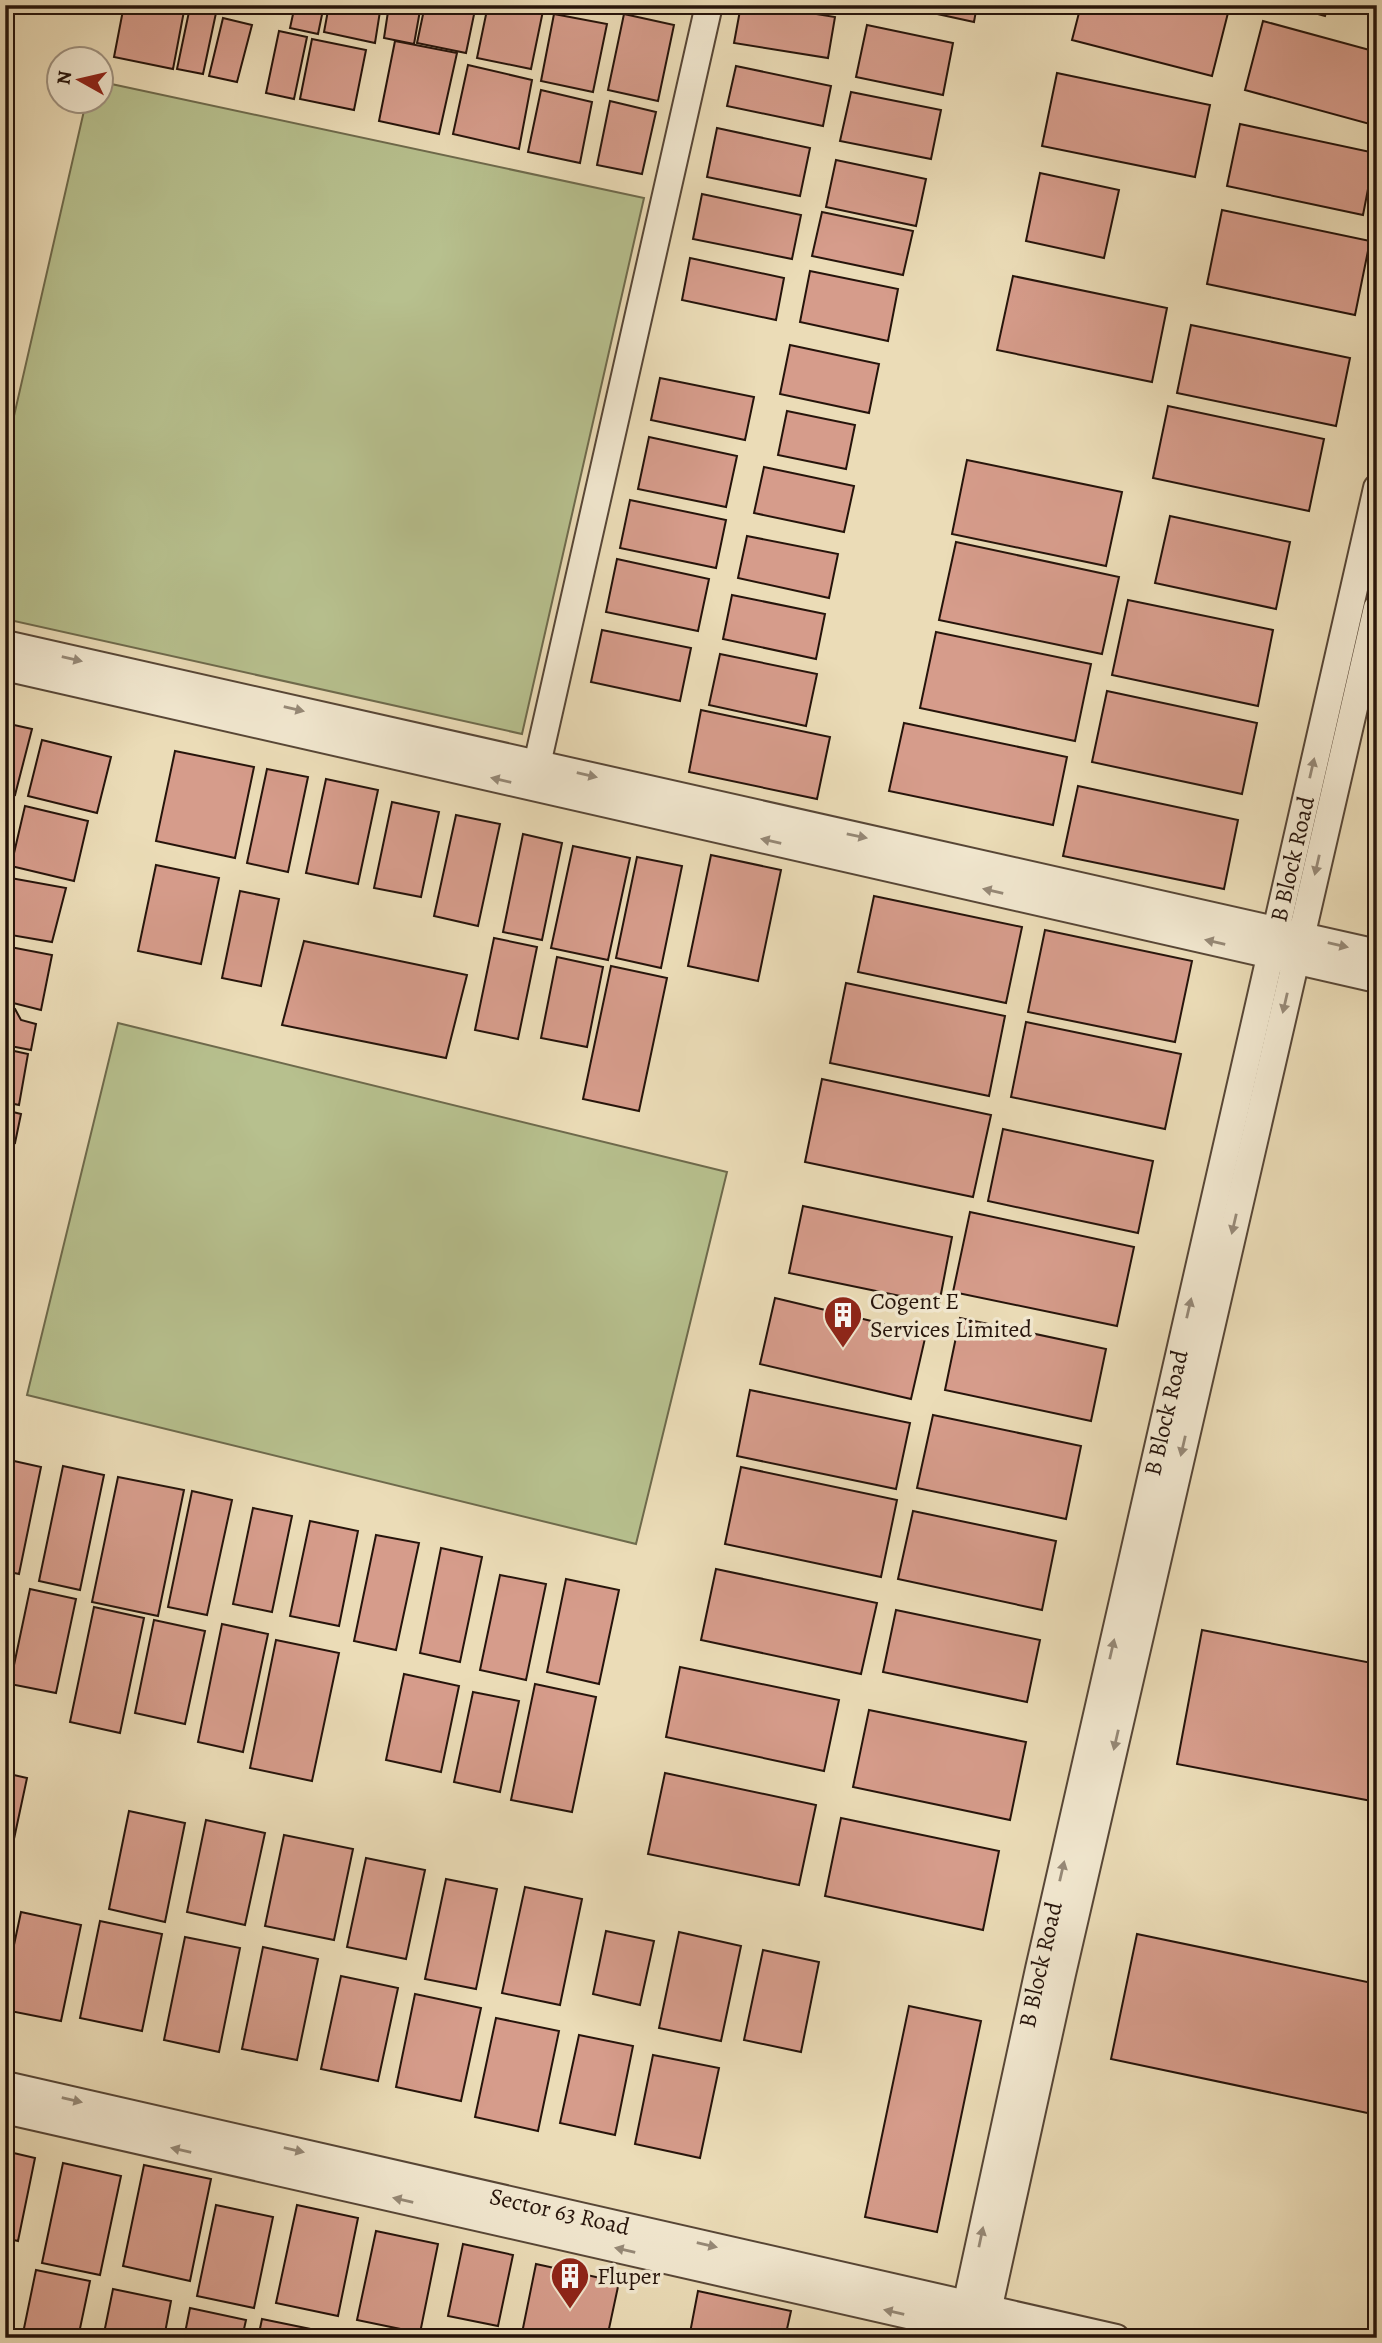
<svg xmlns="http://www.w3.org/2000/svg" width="1382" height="2343" viewBox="0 0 1382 2343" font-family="Alegreya,serif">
	<rect width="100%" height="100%" fill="#ebdcb7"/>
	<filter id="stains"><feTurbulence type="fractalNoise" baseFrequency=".00286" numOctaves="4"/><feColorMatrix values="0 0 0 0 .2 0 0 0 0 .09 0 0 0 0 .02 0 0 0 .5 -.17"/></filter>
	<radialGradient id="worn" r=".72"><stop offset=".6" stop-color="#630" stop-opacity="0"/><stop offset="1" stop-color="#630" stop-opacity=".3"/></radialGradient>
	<g fill="#b7c08e" stroke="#6e6a4c" stroke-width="2">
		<polygon points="102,82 644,198 522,734 5,619 5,455 86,102 102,102"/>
		<polygon points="118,1023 727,1172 636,1544 27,1395"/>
	</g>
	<g fill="#d69c8b" stroke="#26140b" stroke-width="2">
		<polygon points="124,5 157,5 184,11 173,69 114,57"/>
		<polygon points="252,5 283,5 281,12 252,7"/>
		<polygon points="295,5 324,5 318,34 290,28"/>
		<polygon points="329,5 381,5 375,43 324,32"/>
		<polygon points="389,5 421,5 414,44 384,38"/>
		<polygon points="425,5 476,5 466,53 417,43"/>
		<polygon points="488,5 544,6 531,69 477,58"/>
		<polygon points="741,5 761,5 835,17 828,58 734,43"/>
		<polygon points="896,5 977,5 974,22"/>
		<polygon points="1081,5 1230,5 1212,76 1072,40"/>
		<polygon points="1286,5 1328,5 1325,16"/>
		<polygon points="190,7 216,13 203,74 177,69"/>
		<polygon points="554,14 607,24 593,92 541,81"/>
		<polygon points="624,14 674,25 658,101 608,90"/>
		<polygon points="223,18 252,25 237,82 209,76"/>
		<polygon points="1263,21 1377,52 1377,126 1245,90"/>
		<polygon points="867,25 953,43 943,95 856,77"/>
		<polygon points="279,31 307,37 294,99 266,93"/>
		<polygon points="312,39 366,50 354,110 300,99"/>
		<polygon points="395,41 457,53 439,134 379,121"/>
		<polygon points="468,65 532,80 519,149 453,134"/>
		<polygon points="736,66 831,86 823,126 727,106"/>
		<polygon points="1057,73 1210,105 1195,177 1042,146"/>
		<polygon points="541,90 592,102 580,163 528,152"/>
		<polygon points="851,92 941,110 931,159 840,141"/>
		<polygon points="610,101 656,112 642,174 597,165"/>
		<polygon points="1240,124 1375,153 1363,215 1227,186"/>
		<polygon points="717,128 810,148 800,196 707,177"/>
		<polygon points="836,160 926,179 916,226 826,207"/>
		<polygon points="1040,173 1119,190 1104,258 1026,241"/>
		<polygon points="702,194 801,215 792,259 693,239"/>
		<polygon points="1222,210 1370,241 1355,315 1207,284"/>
		<polygon points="822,212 913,231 903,275 812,256"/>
		<polygon points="690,258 784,278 776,320 682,300"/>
		<polygon points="810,271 898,289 888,341 800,322"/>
		<polygon points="1013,276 1167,308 1152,382 997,350"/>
		<polygon points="1191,325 1350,358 1336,426 1177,393"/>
		<polygon points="790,345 879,364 869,413 780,394"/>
		<polygon points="660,378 754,397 745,440 651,420"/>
		<polygon points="1168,406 1324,439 1309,511 1153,478"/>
		<polygon points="787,411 855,425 846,469 778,455"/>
		<polygon points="649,437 737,456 726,507 638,489"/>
		<polygon points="967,460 1122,492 1106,566 952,534"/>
		<polygon points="764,467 854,486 844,532 754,513"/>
		<polygon points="630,500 726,520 716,568 620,548"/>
		<polygon points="1170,516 1290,542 1276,609 1155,583"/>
		<polygon points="747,536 838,554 829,598 738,578"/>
		<polygon points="956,542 1119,577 1102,654 939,620"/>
		<polygon points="617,559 709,579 698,631 606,612"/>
		<polygon points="732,595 825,614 816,659 723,639"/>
		<polygon points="1128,600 1273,630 1258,706 1112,675"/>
		<polygon points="602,630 691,648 680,701 591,682"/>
		<polygon points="936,632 1091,664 1075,741 920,708"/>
		<polygon points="720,654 817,674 806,726 709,705"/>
		<polygon points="1107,691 1257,723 1242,794 1092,762"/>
		<polygon points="701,710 830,737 817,799 689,772"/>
		<polygon points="5,723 32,729 15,795 5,793"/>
		<polygon points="904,723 1067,757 1053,825 889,791"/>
		<polygon points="42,740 111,757 97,813 28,796"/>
		<polygon points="175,751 254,767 235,858 156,841"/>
		<polygon points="267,769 308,777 288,872 247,863"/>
		<polygon points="326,779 378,790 358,884 306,873"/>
		<polygon points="1078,786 1238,820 1224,889 1063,856"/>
		<polygon points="392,802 439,812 421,897 374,888"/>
		<polygon points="25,806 88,821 74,881 11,866"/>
		<polygon points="456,815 500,824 478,926 434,916"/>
		<polygon points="523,834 562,843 542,940 503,932"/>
		<polygon points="573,846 630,858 608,960 551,948"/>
		<polygon points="711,855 781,870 758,981 688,966"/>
		<polygon points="637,857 682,866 661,968 616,958"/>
		<polygon points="156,865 219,878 201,964 138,951"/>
		<polygon points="5,877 66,888 52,942 5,934"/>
		<polygon points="240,891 279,899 261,986 222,978"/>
		<polygon points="874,896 1022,927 1006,1003 858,972"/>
		<polygon points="1045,930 1192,961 1175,1042 1028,1012"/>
		<polygon points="494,938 537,947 518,1039 475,1030"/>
		<polygon points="304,941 467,975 446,1058 282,1025"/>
		<polygon points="5,946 52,955 41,1010 5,1001"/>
		<polygon points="557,957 603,967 587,1047 541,1038"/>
		<polygon points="611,966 667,978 639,1111 583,1099"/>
		<polygon points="846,983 1005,1016 989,1096 830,1063"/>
		<polygon points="5,1007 15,1009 21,1020 36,1024 31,1050 5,1045"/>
		<polygon points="1026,1022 1181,1054 1165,1129 1011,1097"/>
		<polygon points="5,1049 28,1054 19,1105 5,1102"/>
		<polygon points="822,1079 991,1115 973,1197 805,1162"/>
		<polygon points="5,1110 21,1114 15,1143 5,1140"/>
		<polygon points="1003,1129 1153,1161 1138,1233 988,1201"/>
		<polygon points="803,1206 952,1237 939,1304 789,1273"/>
		<polygon points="970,1212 1134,1247 1117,1326 953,1292"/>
		<polygon points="775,1298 926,1334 911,1399 760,1364"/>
		<polygon points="960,1318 1106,1349 1091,1421 945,1390"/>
		<polygon points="750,1390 910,1423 896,1489 737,1456"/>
		<polygon points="933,1415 1081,1446 1066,1519 917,1488"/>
		<polygon points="5,1459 41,1467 19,1574 5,1571"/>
		<polygon points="63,1466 104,1475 80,1590 39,1581"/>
		<polygon points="741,1467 897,1500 881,1577 725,1544"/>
		<polygon points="118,1477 184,1490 158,1616 92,1602"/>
		<polygon points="192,1491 232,1500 207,1615 168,1607"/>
		<polygon points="253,1508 292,1516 272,1612 233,1604"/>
		<polygon points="913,1511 1056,1541 1042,1610 898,1579"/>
		<polygon points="310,1521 358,1531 339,1626 290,1616"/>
		<polygon points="376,1535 419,1543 396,1650 354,1641"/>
		<polygon points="441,1548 482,1557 460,1662 420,1653"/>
		<polygon points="716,1569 877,1603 861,1674 701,1640"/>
		<polygon points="500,1575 546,1584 526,1680 480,1670"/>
		<polygon points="5,1578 14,1580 5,1623"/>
		<polygon points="566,1579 619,1590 599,1684 547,1672"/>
		<polygon points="30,1589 76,1599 56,1693 10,1684"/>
		<polygon points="94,1607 144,1618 120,1733 70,1722"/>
		<polygon points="896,1610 1040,1640 1027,1702 883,1672"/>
		<polygon points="154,1620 205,1631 185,1724 135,1713"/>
		<polygon points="222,1624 268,1634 243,1752 198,1742"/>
		<polygon points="1202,1630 1377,1664 1377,1802 1177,1764"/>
		<polygon points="276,1640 339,1653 312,1781 250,1768"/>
		<polygon points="680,1667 839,1700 824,1771 666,1737"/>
		<polygon points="404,1674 459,1686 441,1772 386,1760"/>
		<polygon points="535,1684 596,1697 572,1812 511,1800"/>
		<polygon points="473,1692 519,1701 500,1792 454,1782"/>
		<polygon points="869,1710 1026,1742 1010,1820 853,1787"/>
		<polygon points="5,1773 27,1778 5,1881"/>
		<polygon points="665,1773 816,1805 799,1885 648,1854"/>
		<polygon points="129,1811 185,1823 165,1922 109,1909"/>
		<polygon points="841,1818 999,1851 983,1930 825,1896"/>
		<polygon points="206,1820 265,1833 245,1925 187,1912"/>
		<polygon points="284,1835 353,1849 334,1940 265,1926"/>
		<polygon points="366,1858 425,1870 406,1959 347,1947"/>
		<polygon points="446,1879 497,1889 476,1989 425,1979"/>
		<polygon points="525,1887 582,1899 560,2005 502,1993"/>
		<polygon points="21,1912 81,1925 61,2021 5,2010 5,1987"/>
		<polygon points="100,1921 162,1934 142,2031 80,2018"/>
		<polygon points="606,1931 654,1941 640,2005 593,1994"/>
		<polygon points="679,1932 741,1946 721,2041 659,2028"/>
		<polygon points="1137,1934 1377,1984 1377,2115 1111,2059"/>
		<polygon points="185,1937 240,1948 219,2052 164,2040"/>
		<polygon points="263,1947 318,1959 297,2060 242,2049"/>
		<polygon points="763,1950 819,1962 801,2052 744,2040"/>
		<polygon points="341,1976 398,1988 378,2081 321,2069"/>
		<polygon points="415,1994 481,2008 461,2101 396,2087"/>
		<polygon points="909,2006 981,2021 937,2232 865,2217"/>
		<polygon points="496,2018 559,2031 538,2131 475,2117"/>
		<polygon points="579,2035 633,2046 615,2135 560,2123"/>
		<polygon points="653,2055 719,2068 700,2158 635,2144"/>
		<polygon points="5,2151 35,2158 18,2241 5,2238"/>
		<polygon points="63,2163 121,2176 100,2275 42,2263"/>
		<polygon points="144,2165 211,2179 190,2281 123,2266"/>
		<polygon points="216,2205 273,2217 254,2308 197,2296"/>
		<polygon points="297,2205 358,2218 338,2316 276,2303"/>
		<polygon points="376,2231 438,2244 420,2333 357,2320"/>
		<polygon points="463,2244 513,2255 498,2326 448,2316"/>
		<polygon points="5,2264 13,2266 5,2302"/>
		<polygon points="536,2264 619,2282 607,2338 521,2338"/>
		<polygon points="36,2270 90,2281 78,2338 22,2338"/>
		<polygon points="113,2289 171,2301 164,2338 103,2338"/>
		<polygon points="698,2291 791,2311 785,2338 689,2338"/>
		<polygon points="190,2308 246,2320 242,2338 184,2338"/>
		<polygon points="262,2319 340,2335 339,2338 258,2338"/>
	</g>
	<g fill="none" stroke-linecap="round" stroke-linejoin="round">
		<g stroke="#574636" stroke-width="30">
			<g id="minor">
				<polyline points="5,644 1377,953"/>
				<polyline points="5,667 1377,979"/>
				<polyline points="533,782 709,5"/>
				<path id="s1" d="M5 2085 1116 2338"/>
				<polyline points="5,2110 1009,2338"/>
				<path id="s2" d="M959 2338 1039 1969 1377 488"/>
				<polyline points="982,2338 1062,1974 1377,608"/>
			</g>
		</g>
		<use href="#minor" stroke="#f2e8d0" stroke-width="26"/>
	</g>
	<defs><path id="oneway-solid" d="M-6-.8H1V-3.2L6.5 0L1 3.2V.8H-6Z" transform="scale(1.75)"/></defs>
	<g fill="#968977">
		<use href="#oneway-solid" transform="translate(72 659) rotate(13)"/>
		<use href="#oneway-solid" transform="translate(294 709) rotate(13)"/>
		<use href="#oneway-solid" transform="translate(1312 768) rotate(-77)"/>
		<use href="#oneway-solid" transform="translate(587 775) rotate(13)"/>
		<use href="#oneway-solid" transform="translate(501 780) rotate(-167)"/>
		<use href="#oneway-solid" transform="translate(857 836) rotate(12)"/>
		<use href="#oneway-solid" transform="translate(771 841) rotate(-167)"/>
		<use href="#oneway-solid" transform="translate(1317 865) rotate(103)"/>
		<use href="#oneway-solid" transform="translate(993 891) rotate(-167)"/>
		<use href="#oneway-solid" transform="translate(1215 942) rotate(-167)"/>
		<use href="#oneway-solid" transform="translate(1338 945) rotate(13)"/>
		<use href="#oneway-solid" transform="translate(1285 1003) rotate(103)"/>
		<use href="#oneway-solid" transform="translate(1234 1224) rotate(103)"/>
		<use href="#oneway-solid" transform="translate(1189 1308) rotate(-77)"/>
		<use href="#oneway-solid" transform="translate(1183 1446) rotate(103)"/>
		<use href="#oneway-solid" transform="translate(1112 1649) rotate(-77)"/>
		<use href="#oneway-solid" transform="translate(1116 1740) rotate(103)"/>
		<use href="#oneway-solid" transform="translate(1062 1871) rotate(-77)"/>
		<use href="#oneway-solid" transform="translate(72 2100) rotate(13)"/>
		<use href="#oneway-solid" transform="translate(181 2150) rotate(-167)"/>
		<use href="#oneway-solid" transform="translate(294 2150) rotate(13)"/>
		<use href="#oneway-solid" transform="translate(403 2200) rotate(-167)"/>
		<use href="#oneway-solid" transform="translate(981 2237) rotate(-78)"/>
		<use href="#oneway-solid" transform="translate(707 2245) rotate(13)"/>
		<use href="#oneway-solid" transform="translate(625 2250) rotate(-167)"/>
		<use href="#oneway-solid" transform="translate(894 2312) rotate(-167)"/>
	</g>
	<defs>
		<g id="building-pin" transform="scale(2.0125)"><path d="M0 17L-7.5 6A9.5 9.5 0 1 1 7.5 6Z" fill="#8f2418" stroke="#f2e8d0"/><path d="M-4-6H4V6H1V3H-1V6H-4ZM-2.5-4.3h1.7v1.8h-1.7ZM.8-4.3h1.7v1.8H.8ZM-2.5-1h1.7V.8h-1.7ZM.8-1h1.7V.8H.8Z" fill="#fff"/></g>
	</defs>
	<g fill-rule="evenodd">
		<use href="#building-pin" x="843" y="1315"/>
		<use href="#building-pin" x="570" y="2276"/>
	</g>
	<g text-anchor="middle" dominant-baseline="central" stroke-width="7" stroke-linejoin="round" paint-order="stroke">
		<g font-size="24" fill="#26140b" stroke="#f2e8d0">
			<text stroke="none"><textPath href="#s2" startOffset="1516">B Block Road</textPath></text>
			<text stroke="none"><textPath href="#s2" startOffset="948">B Block Road</textPath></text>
			<text stroke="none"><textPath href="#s2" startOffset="382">B Block Road</textPath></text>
			<text stroke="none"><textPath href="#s1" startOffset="569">Sector 63 Road</textPath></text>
		</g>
		<g font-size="24" fill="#26140b" stroke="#f2e8d0" text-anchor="start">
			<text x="870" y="1301">Cogent E<tspan x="870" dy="28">Services Limited</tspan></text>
			<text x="597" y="2276">Fluper</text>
		</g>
	</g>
	<rect width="1382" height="2343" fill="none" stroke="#ebdcb7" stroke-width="28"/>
	<rect x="7" y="7" width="1368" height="2329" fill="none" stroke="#26140b" stroke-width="3.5"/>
	<rect x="14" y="14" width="1354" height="2315" fill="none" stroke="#26140b" stroke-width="2"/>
	<g transform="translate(80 80) rotate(278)"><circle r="33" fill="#f2e8d0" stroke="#a09381" stroke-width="2"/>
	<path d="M0-5L12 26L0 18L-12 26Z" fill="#8f2418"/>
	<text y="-10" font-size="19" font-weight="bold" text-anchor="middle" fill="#26140b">N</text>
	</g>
	<rect width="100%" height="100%" filter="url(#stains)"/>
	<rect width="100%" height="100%" fill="url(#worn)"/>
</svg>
